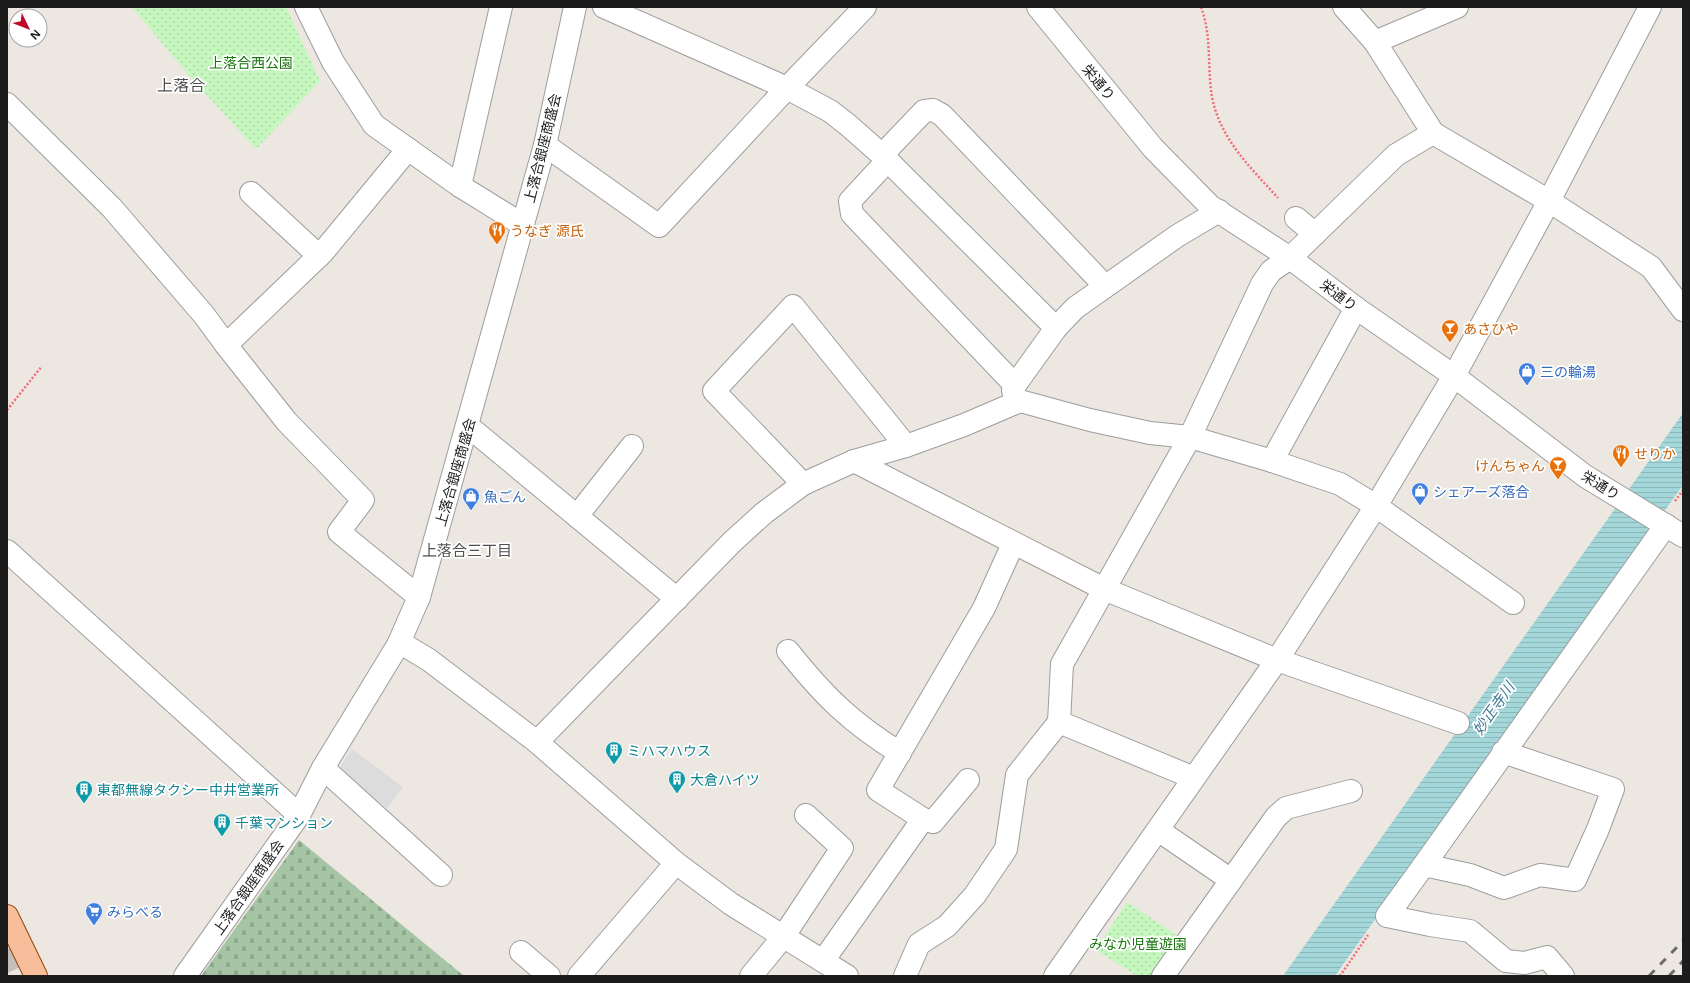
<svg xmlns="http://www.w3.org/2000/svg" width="1690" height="983" viewBox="0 0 1690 983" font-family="'Noto Sans','Noto Sans JP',sans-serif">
	<defs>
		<pattern id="cemetery-stones" width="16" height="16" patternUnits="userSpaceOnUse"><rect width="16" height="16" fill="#a5c5a4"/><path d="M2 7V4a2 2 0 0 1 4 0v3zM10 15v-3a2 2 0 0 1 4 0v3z" fill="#8da98d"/></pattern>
		<pattern id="park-dots" width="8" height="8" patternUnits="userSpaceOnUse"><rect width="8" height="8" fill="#c5f7bf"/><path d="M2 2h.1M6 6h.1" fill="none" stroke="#a9d3a4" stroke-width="1.8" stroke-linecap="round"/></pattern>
		<pattern id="water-rules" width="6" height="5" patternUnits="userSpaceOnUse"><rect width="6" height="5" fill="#a3d7d9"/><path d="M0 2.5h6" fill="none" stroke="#8cb8ba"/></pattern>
	</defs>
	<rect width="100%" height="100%" fill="#ede7e2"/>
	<polygon fill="url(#cemetery-stones)" points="299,840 464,976 201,976"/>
	<g fill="url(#park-dots)">
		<polygon points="132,7 286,7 320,81 256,149 191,78"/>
		<polygon points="1127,902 1182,939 1158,976 1137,976 1096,950"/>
	</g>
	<polygon fill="#dcdcdc" points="352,749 403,787 387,808 340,772 341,765"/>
	<polygon fill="url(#water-rules)" points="1683,413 1683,485 1335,976 1283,976"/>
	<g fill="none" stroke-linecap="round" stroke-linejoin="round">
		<polyline stroke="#c3beba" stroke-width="22" stroke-dasharray="22 11" stroke-linecap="butt" points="7,949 20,976"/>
		<g stroke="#9d9d9d" stroke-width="24">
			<g id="minor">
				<polyline points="306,7 333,62 374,125 460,186 523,225"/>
				<polyline points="604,7 787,88 830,111 848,125 882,155 1056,328"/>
				<polyline points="1038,7 1153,148 1210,206 1290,258 1356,308 1454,376 1585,476 1683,536"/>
				<polyline points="1344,7 1375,42 1433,133 1549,201 1651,267 1683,310"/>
				<polyline points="1375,42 1457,7"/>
				<polyline points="7,104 112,208 204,315 226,345 287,422 363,500 339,532 419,597"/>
				<polyline points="545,145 659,226 787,88 865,7"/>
				<polyline points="882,155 924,111 933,110 942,115 1105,286"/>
				<polyline points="888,160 850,201 852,214 1015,385"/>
				<polyline points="460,186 501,7"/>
				<polyline points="251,193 319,256"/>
				<polyline points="1296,218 1315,234"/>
				<polyline points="226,345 323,252 408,149"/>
				<polyline points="1015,398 1013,390 1015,385 1056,328 1075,308 1177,236 1219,211"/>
				<polyline points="468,426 677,599"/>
				<polyline points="854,461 1104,589 1277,660 1458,723"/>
				<polyline points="1272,461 1356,308"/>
				<polyline points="803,484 714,391 793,306 906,446"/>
				<polyline points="577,516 632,446"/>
				<polyline points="7,551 299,815"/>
				<polyline points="398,645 406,646 429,660 537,742 676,863 731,904 847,976"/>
				<path d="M788 651C823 695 851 723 900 753"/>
				<polyline points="1059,722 1194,778"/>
				<polyline points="537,742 732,542 764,513 803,484 854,461 906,446 964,425 1020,401 1090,420 1150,433 1190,437 1272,461 1340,484 1376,506 1513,603"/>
				<polyline points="1503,752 1613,789 1598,829 1575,880 1540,875 1504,888 1470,875 1424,865 1666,525"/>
				<polyline points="323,768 441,875"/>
				<polyline points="923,819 878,790 984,608 1013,544"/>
				<polyline points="1158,830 1231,880"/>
				<polyline points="1424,865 1387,916 1430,925 1470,931 1506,961 1525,963 1547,957 1563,976"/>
				<polyline points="521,952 549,976"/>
				<polyline points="823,961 923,819 933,822 968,780"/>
				<polyline points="185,976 299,815 323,768 398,645 419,597 545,145 575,7"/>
				<polyline points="579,976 676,863"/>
				<polyline points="751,976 783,937 842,848 806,815"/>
				<polyline points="905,976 919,944 947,926 975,895 1006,849 1017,775 1059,722 1062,664 1190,437 1262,284 1271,271 1290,258 1396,155 1433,133"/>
				<polyline points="1055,976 1277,660 1376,506 1454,376 1549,201 1650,7"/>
				<polyline points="1163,976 1276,817 1286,808 1351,791"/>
			</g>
		</g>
		<g stroke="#8e4705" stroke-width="24">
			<polyline id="major" points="7,916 36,976"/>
		</g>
		<g stroke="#f46b77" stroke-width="2.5" stroke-dasharray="2 2" stroke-linecap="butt">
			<path d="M1201 7C1212 36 1207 67 1212 97 1220 139 1251 168 1278 198"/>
			<polyline points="7,410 42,366"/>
			<polyline points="1675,501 1683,490"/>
			<polyline points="1340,976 1368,935"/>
		</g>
		<use href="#minor" stroke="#fff" stroke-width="22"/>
		<use href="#major" stroke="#f8be9c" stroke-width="22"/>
		<g stroke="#6a6a6a" stroke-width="3" stroke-dasharray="8 8" stroke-linecap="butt">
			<polyline points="1649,976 1683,941"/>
			<polyline points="1669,976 1683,961"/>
		</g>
	</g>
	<defs>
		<g id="restaurant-pin" transform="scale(0.9)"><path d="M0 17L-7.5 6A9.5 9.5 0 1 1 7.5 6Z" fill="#e8710a" stroke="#fff"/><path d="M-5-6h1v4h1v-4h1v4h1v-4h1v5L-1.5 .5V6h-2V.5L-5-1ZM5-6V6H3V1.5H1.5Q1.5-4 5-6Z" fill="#fff"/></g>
		<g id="bar-pin" transform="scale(0.9)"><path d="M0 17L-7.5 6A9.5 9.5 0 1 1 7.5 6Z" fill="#e8710a" stroke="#fff"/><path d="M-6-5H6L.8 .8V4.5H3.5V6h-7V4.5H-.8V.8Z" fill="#fff"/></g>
		<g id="shop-pin" transform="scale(0.9)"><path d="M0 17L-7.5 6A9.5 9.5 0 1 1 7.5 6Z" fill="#3f7fe0" stroke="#fff"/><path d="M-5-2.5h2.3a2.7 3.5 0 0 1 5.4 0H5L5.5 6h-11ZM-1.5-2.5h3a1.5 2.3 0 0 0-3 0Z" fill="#fff"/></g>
		<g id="building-pin" transform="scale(0.9)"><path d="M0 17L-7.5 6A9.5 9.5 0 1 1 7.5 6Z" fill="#0f9aa8" stroke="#fff"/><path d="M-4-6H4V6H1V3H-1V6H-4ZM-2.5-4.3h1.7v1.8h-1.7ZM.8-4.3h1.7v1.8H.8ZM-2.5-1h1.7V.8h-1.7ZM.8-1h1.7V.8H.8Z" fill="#fff"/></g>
		<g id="supermarket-pin" transform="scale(0.9)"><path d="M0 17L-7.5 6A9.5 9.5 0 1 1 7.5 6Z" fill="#3f7fe0" stroke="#fff"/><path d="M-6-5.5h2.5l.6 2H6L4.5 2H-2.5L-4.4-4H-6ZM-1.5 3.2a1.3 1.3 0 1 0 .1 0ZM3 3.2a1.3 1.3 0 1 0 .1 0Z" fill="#fff"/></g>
	</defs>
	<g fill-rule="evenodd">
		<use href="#restaurant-pin" x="497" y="230"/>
		<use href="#bar-pin" x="1450" y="328"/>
		<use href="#shop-pin" x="1527" y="371"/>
		<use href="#restaurant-pin" x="1621" y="453"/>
		<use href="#bar-pin" x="1558" y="465"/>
		<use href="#shop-pin" x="1420" y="491"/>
		<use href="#shop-pin" x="471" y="496"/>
		<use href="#building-pin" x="614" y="750"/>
		<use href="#building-pin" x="677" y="779"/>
		<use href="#building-pin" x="84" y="789"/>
		<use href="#building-pin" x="222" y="822"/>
		<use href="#supermarket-pin" x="94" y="911"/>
	</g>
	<g text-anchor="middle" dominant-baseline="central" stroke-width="3.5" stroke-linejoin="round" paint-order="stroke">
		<g font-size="14" fill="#1a750f" stroke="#fff">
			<text x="251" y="62">上落合西公園</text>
			<text x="1138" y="943">みなか児童遊園</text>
		</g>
		<g font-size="14" fill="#1c1c1c" stroke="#fff">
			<text transform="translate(1099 82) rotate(50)">栄通り</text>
			<text transform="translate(542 148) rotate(-76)">上落合銀座商盛会</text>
			<text transform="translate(1339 295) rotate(37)">栄通り</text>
			<text transform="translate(455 472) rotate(-74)">上落合銀座商盛会</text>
			<text transform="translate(1601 485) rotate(32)">栄通り</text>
			<text transform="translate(248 887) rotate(-55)">上落合銀座商盛会</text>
		</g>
		<g font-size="14" fill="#c56008" stroke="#fff" text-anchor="start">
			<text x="510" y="230">うなぎ 源氏</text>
			<text x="1463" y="328">あさひや</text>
			<text x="1634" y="453">せりか</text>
			<text x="1545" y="465" text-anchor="end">けんちゃん</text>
		</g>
		<g font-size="14" fill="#366cbe" stroke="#fff" text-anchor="start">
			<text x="1540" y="371">三の輪湯</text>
			<text x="1433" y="491">シェアーズ落合</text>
			<text x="484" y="496">魚ごん</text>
			<text x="107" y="911">みらべる</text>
		</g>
		<g font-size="14" fill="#0d838f" stroke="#fff" text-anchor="start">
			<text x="627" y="750">ミハマハウス</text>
			<text x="690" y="779">大倉ハイツ</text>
			<text x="97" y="789">東都無線タクシー中井営業所</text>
			<text x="235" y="822">千葉マンション</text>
		</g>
		<g font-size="15" fill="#4f4f4f" stroke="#fff">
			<text x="467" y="550">上落合三丁目</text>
		</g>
		<g font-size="15" font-style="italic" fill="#437990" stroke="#fff">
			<text transform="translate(1493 708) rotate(-55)">妙正寺川</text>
		</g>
		<g font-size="16" fill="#4f4f4f" stroke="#fff">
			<text x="181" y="85">上落合</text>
		</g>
	</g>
	<rect width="1690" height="983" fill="none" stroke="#1c1c1c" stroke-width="16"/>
	<g transform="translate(28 28) rotate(133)"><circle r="19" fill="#ffffff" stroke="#a4a4a4"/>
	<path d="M0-3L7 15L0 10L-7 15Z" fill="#c0072a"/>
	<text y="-6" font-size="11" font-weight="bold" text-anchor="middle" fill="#1c1c1c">N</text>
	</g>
</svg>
